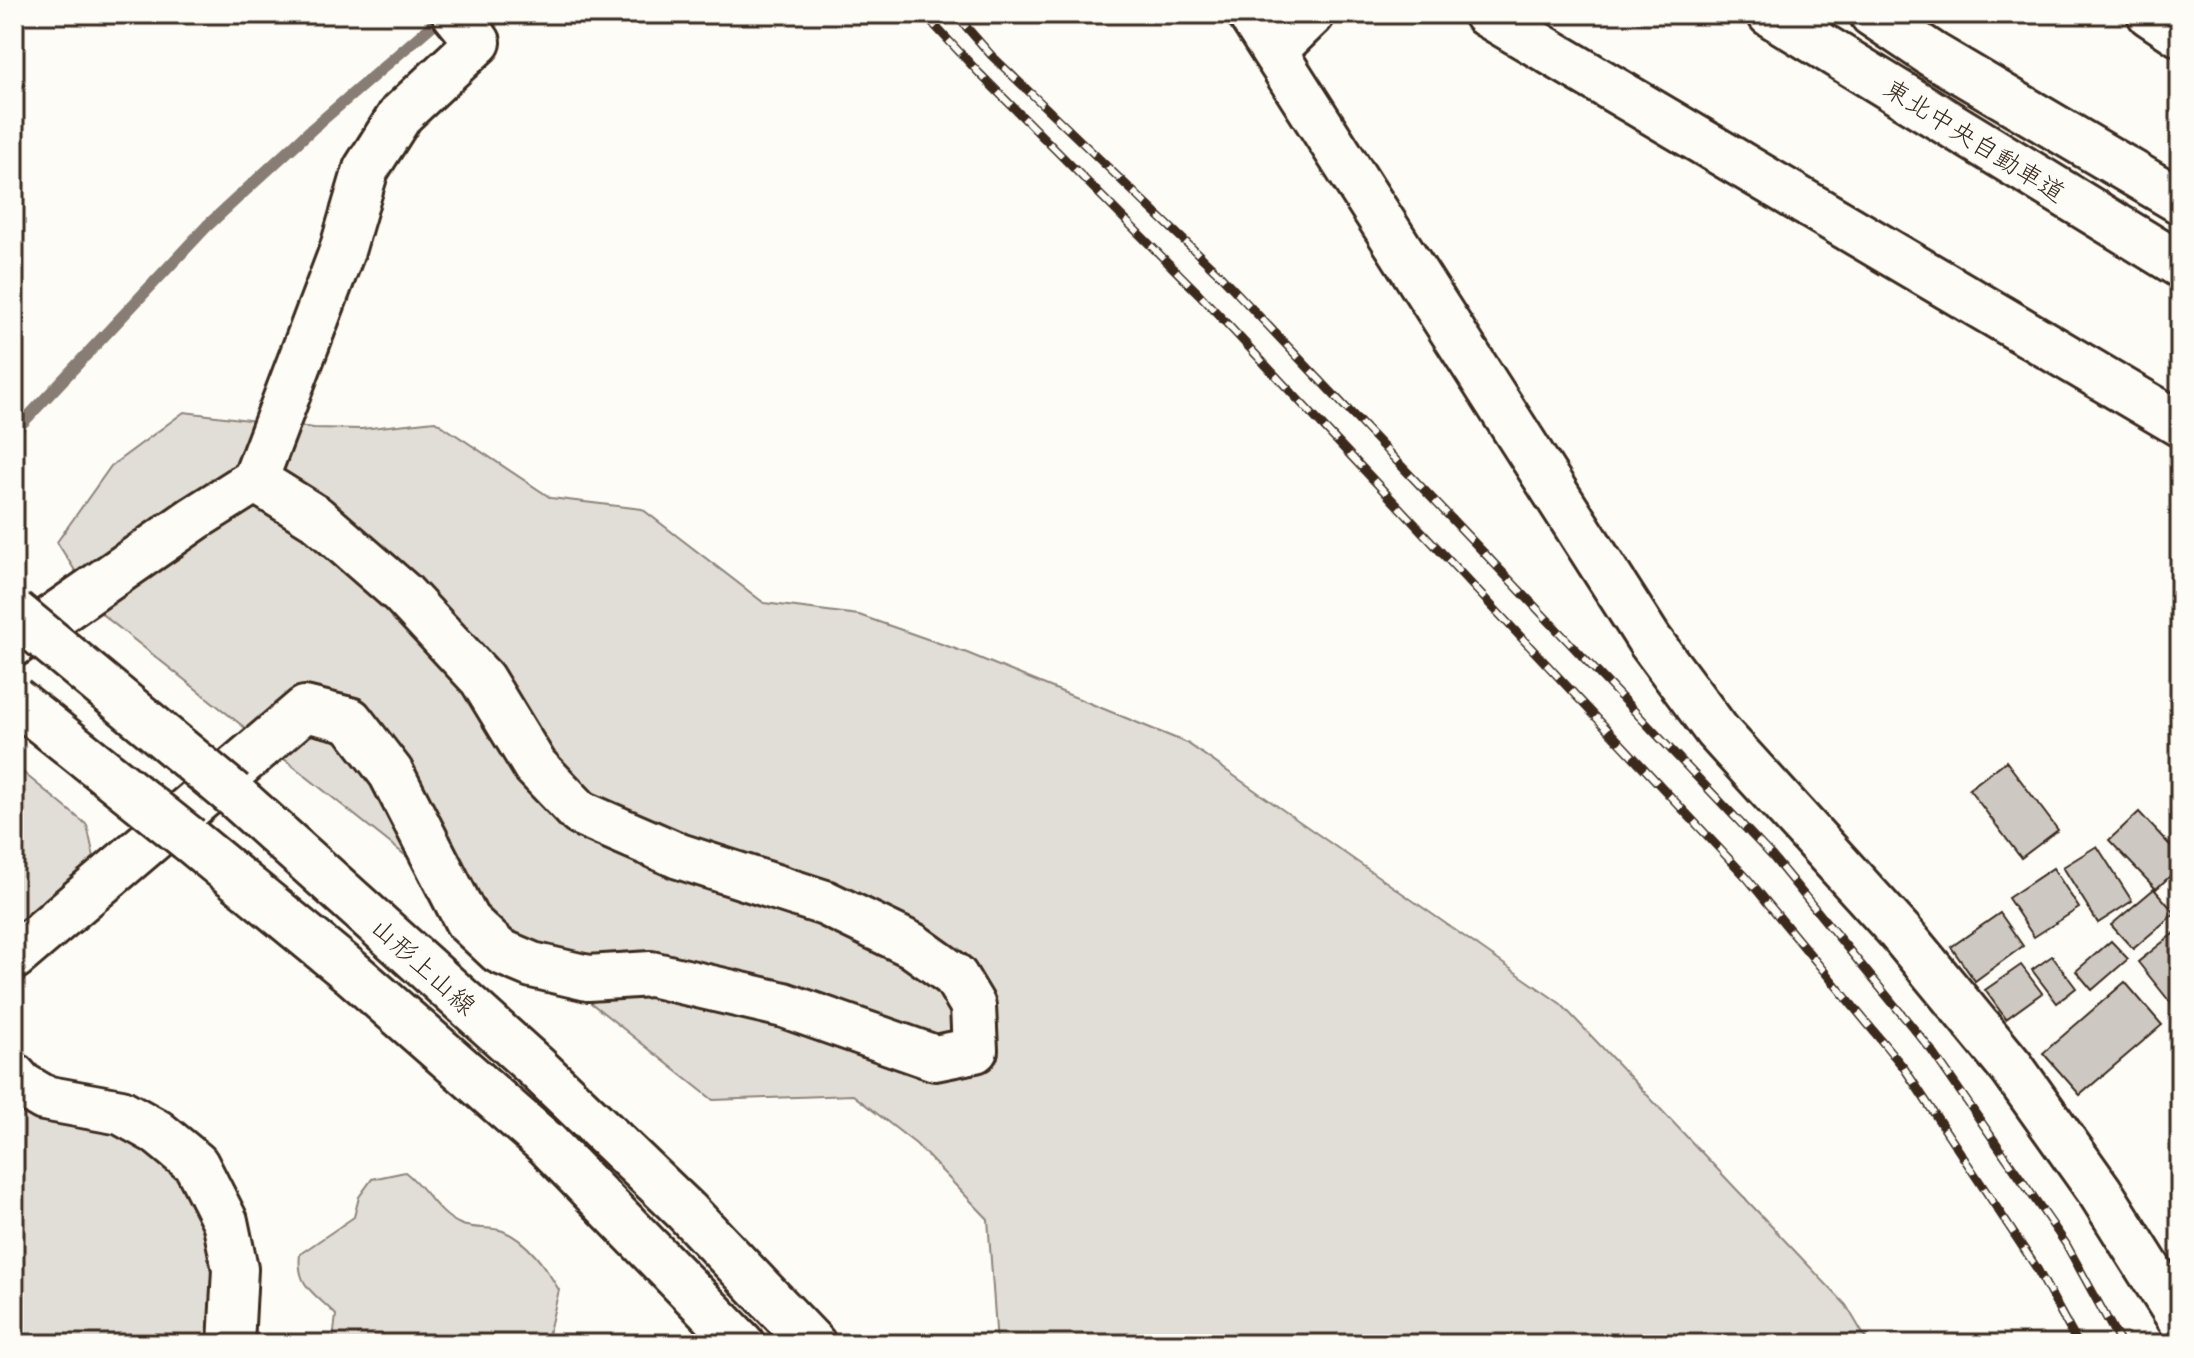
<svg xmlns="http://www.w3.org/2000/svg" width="2194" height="1358" viewBox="0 0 2194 1358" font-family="Delius,'Klee One',sans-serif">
	<rect width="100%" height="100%" fill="#fdfcf7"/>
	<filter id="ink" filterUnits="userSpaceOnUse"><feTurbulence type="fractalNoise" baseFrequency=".0125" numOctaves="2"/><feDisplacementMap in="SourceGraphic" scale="16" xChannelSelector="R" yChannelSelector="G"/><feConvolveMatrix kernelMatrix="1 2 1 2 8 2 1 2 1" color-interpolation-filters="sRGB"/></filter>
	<g filter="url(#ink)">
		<g fill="#e1ded7" stroke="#8e847a" stroke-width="2">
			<polygon points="184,412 314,428 361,429 435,421 551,498 642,509 764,603 859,615 967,653 1187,743 1561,1004 1846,1305 1869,1344 997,1344 988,1219 916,1144 853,1095 713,1100 103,615 57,542 111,466"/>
			<polygon points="14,765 87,825 95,862 14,935"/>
			<polygon points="14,1095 107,1124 177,1166 217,1248 217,1344 14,1344"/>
			<path d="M405 1172C425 1187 437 1214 460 1224 473 1230 490 1226 503 1231 528 1241 546 1268 559 1290L546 1344H329L333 1340 336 1315C315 1293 296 1287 300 1254L354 1217 359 1197 372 1179Z"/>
		</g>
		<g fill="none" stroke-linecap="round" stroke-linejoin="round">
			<polyline stroke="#887d74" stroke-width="12" points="14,432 207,226 312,129 445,14"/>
		</g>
		<g fill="#cdc8c2" stroke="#3b2a1e" stroke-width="2">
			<polygon points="2006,761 2058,830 2021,858 1969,789"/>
			<polygon points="2139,812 2180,856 2180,867 2156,889 2109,840"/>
			<polygon points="2097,846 2132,901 2098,923 2063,867"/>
			<polygon points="2053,868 2079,908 2034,937 2008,898"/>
			<polygon points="2154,889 2175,913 2133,949 2111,925"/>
			<polygon points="2000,913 2023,946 1975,981 1951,947"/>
			<polygon points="2179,929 2180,1003 2174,1007 2138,962"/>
			<polygon points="2111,941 2128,959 2092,990 2076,971"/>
			<polygon points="2052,956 2076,988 2057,1003 2032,970"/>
			<polygon points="2021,965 2042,993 2006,1019 1985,990"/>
			<polygon points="2125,982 2162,1025 2080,1095 2043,1053"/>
		</g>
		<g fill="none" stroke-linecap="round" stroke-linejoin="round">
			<g stroke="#3b2a1e" stroke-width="50">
				<g id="minor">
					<polyline points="1250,14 1650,641 1717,731 1900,932 2012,1068 2100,1192 2180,1319"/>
					<polyline points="1486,14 2180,424"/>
					<polyline points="2150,14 2180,34"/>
					<polyline points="1274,51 1312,14"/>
					<polyline points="14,644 195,518 255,480 342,251 366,169 401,114 478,42 455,14"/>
					<polyline points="14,957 305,709 350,720 391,773 467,921 499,951 532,965 588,978 651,974 784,1005 935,1058 975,1050 973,1006 955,976 912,945 825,903 679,856 580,813 535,766 482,679 402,593 316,518 255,480"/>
					<polyline points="14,1076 22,1085 44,1098 121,1112 157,1132 196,1164 225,1221 235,1269 231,1344"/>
				</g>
			</g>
			<g stroke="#3b2a1e" stroke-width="50">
				<g id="major">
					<polyline points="233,794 536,1067 686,1211 813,1344"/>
					<polyline points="189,839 352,973 547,1144 742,1344"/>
				</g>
			</g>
			<g stroke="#3b2a1e" stroke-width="50">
				<g id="highway">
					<polyline points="1770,14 2180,265"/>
					<polyline points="1872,14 1933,55 2180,201"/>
				</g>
			</g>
			<use href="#minor" stroke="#fdfcf7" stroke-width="44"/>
			<use href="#major" stroke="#fdfcf7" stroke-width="44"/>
			<use href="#highway" stroke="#fdfcf7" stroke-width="44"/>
			<g stroke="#3b2a1e" stroke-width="9">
				<g id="rail">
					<polyline points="924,14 979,73 1199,294 1747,878 1904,1068 2036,1267 2078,1344"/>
					<polyline points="955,14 991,55 1220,275 1772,856 1932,1051 2066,1244 2121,1344"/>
				</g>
			</g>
			<use href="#rail" stroke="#fdfcf7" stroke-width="6" stroke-dasharray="18" stroke-linecap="butt"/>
			<g stroke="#3b2a1e" stroke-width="50" stroke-linecap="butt">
				<g id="major-bridge">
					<polyline points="14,612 233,794"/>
					<polyline points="14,699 189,839"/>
				</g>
			</g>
			<use href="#major-bridge" stroke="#fdfcf7" stroke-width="44"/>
		</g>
	</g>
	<g text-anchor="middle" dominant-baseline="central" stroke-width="8" stroke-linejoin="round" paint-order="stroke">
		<g font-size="26" fill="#3b2a1e" stroke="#fdfcf7">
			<text transform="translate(1975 140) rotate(32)">東北中央自動車道</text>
			<text transform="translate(424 966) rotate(42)">山形上山線</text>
		</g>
	</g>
	<rect width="2194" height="1358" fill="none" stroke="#fdfcf7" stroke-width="48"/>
	<rect x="24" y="24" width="2146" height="1310" fill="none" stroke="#3b2a1e" stroke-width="3" filter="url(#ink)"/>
</svg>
